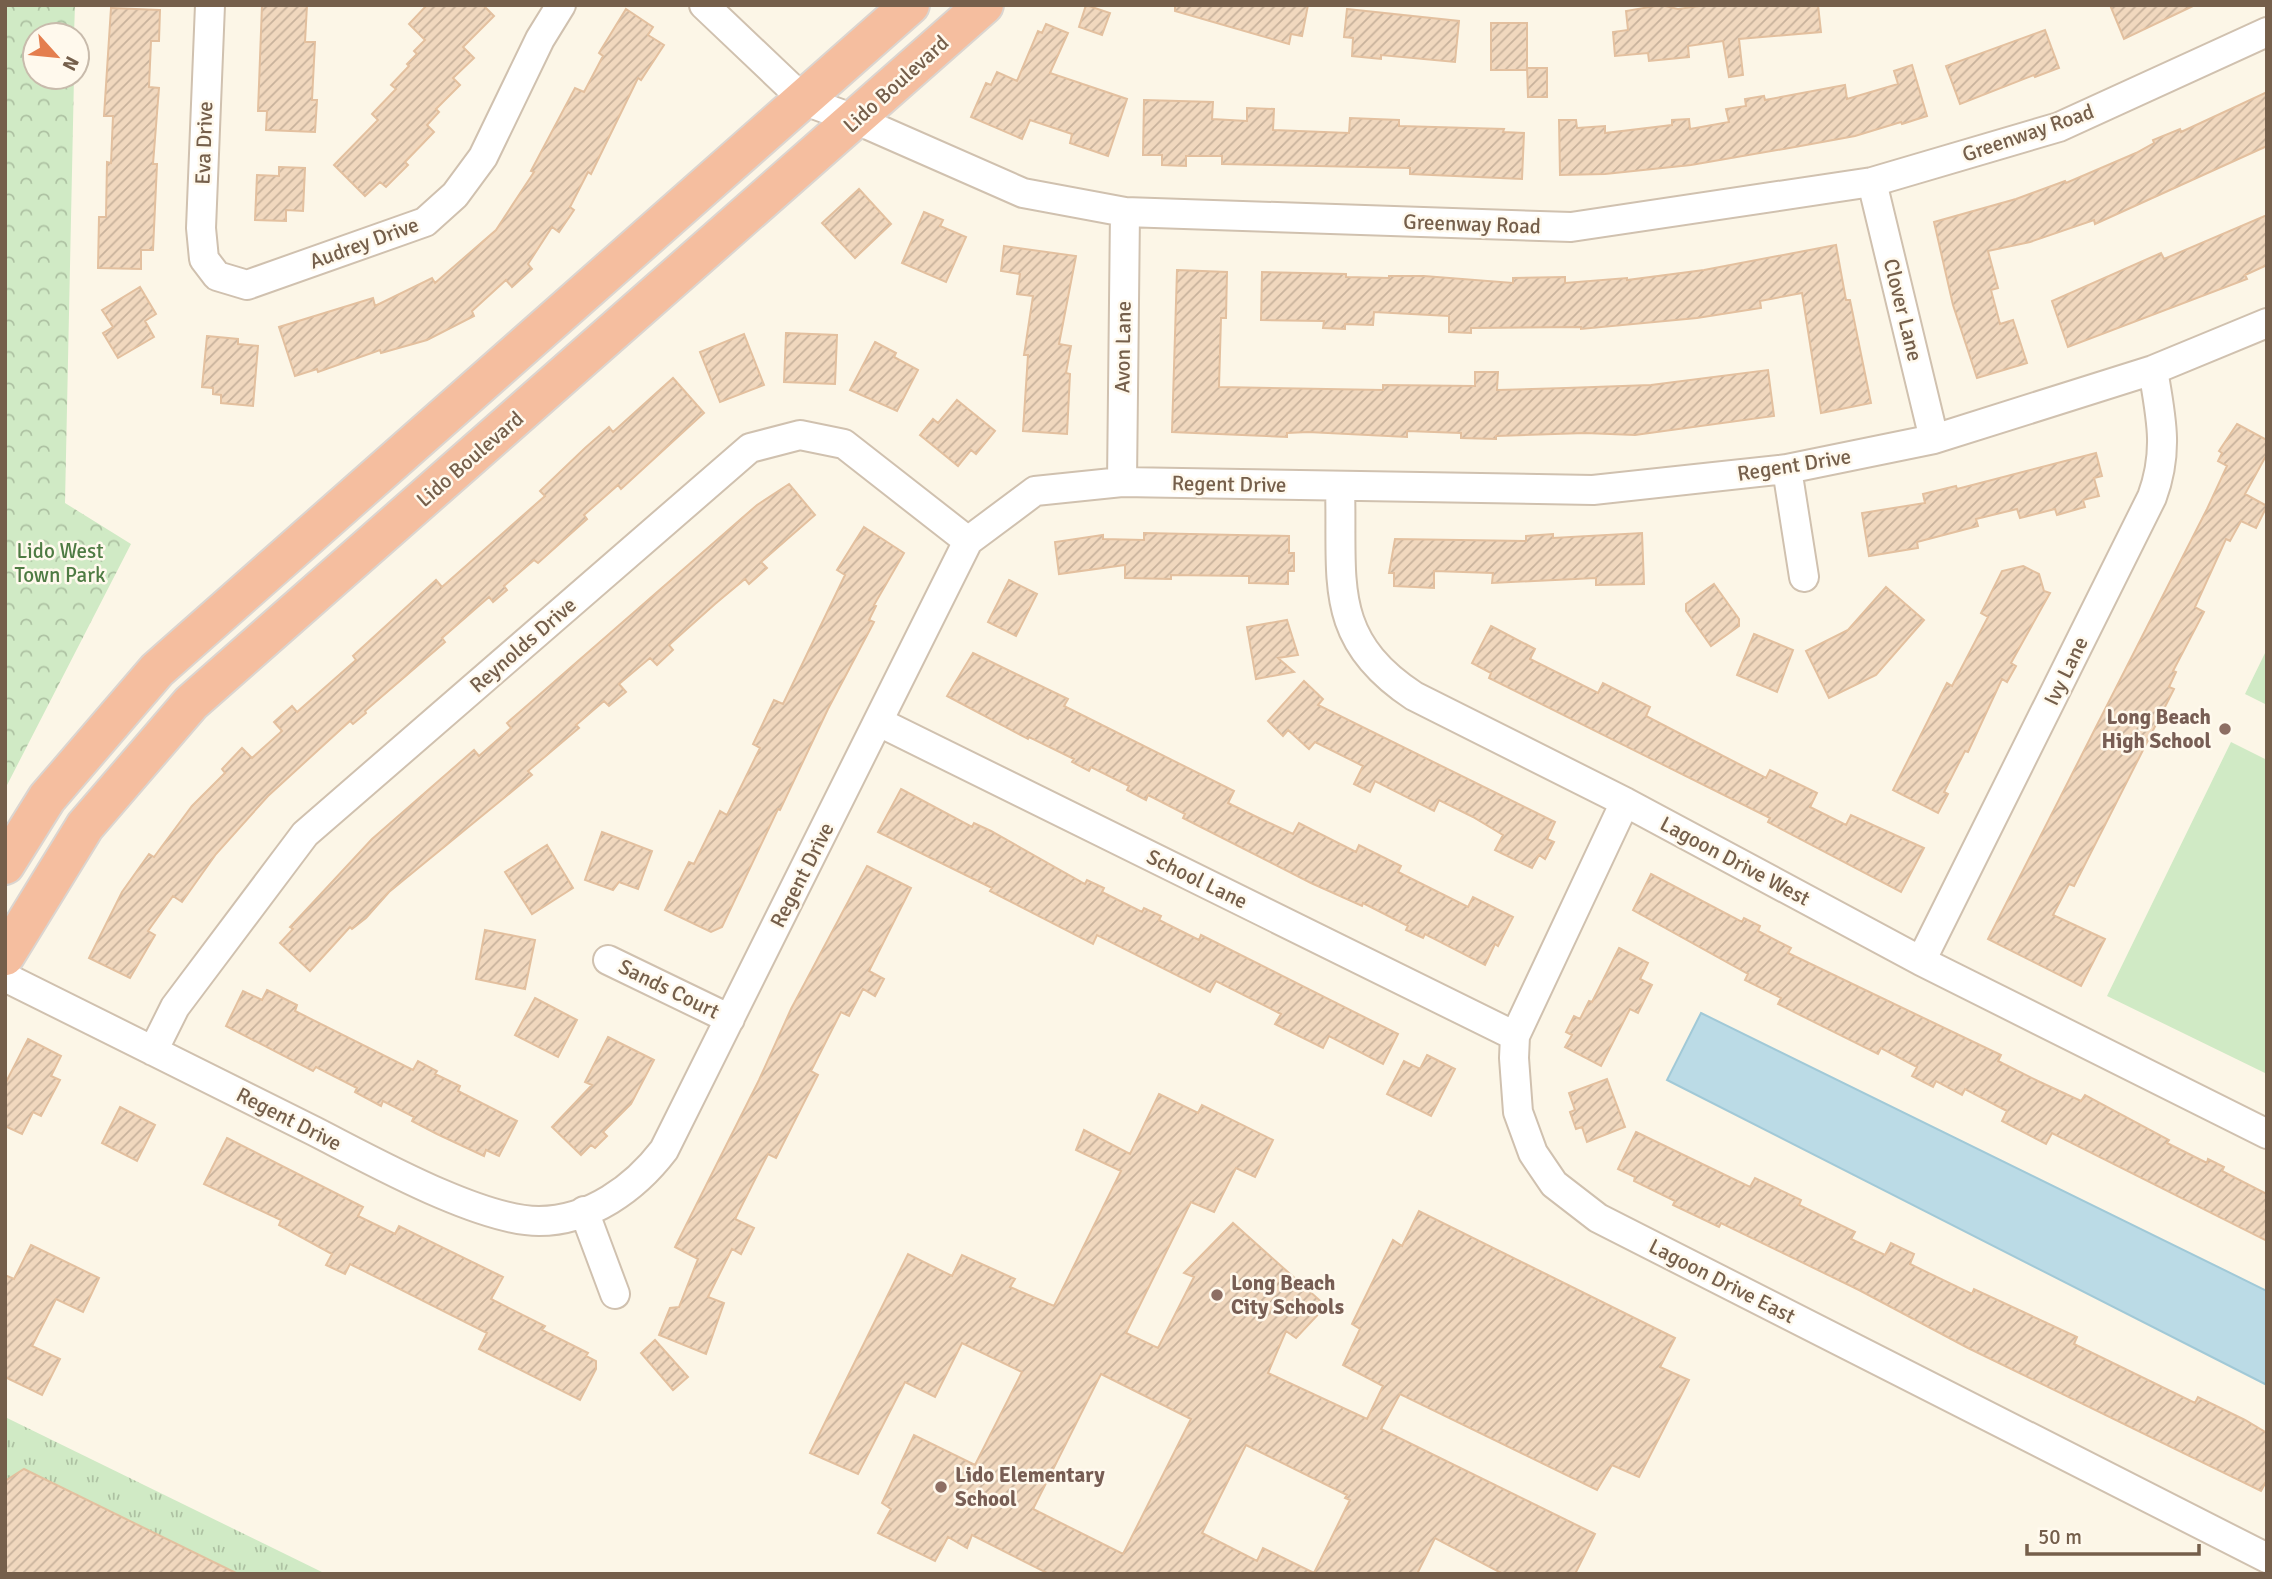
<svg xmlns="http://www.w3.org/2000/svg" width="2272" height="1579" font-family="Signika,sans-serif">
<defs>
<pattern id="grass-tufts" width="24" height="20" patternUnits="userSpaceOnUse" patternTransform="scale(1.75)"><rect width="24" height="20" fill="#d0eac5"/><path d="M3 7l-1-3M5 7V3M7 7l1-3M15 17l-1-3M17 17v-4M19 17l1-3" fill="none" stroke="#adc1a2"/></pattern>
<pattern id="forest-crowns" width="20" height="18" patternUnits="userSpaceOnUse" patternTransform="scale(1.75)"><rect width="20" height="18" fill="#d0eac5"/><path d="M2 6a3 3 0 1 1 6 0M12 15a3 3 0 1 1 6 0" fill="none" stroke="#adc1a2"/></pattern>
<pattern id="building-hatch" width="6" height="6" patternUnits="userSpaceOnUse" patternTransform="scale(1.75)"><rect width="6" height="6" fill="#f1d8be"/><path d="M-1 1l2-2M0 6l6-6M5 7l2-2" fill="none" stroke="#c8b29c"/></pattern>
</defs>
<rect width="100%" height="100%" fill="#fcf6e7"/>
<path fill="url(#grass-tufts)" d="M5,1417l321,157h-321z"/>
<path fill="url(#forest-crowns)" d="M5,5h70l-1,30h-39v42h39l-9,426 66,41 -126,245z"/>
<path fill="#d0eac5" d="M2267,649v56l-22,-11z
M2231,742l36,18v314l-160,-78z"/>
<path fill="#bbdbe6" stroke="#a1c9d7" stroke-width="2" d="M1701,1013l566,278v94l-600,-305z"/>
<path fill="url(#building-hatch)" stroke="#e3c09f" stroke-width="2" fill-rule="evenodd" d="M262,5h45l-2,37h10l-3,58h5l-2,32 -49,-2 1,-19h-9z
M427,5h56l11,11 -31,31 11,11 -21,20 7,7 -24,24 3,3 -12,13 7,7 -29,30 3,3 -22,22 -6,-5 -15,14 -31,-31 44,-45 -6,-6 24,-25 -5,-4 18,-19 -2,-2 10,-10 -3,-3 11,-11 -16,-16z
M1086,5l24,8 -8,22 -23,-8z
M1175,5h133l-6,31 -11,-2 -2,10 -114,-33z
M1661,5l17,4 29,-4h111l3,27 -82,7 4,36 -14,2 -6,-36 -35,5 1,11 -40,4 -1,-8 -33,3 -2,-24 15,-2 -2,-19z
M2110,5h85l-71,34z
M111,8l49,2 -1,31h-8l-2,46 10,1 -6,76h4l-4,86h-12v19l-43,-1 1,-51h7l1,-55 4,1 2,-47h-9z
M626,9l27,18 -5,8 16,10 -23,35 -3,-2 -47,96 -3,-2 -18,35 4,3 -15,22 -7,-5 -24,37 4,5 -20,18 -6,-7 -34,31 2,5 -47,24 -46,13 -1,-3 -62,22 -1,-3 -22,7 -16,-49 94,-29 2,8 57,-28 3,5 61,-53 38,-58 -3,-1 44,-83 9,4 19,-36 -4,-3z
M1347,9l112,12 -4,41 -74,-7v4l-29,-3 1,-18 -9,-1z
M1491,23h36v47h-36z
M1046,24l22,9 -18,40 77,26 -19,57 -38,-13 2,-9 -42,-14 -8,19 -51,-22 15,-34 5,2 6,-13 20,9 21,-50 4,2z
M2045,30l14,38 -24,9 -1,-2 -74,29 -14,-38z
M1912,65l15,51 -25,8 -1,-2 -46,14 -60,11 -104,18 -86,9 -45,1 -1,-55h17l1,8 28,-2v7l67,-8v-5l17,-1 1,10 39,-7 -3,-13 20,-3 -1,-7 19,-3 1,4 80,-15 2,14 51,-15 -4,-13z
M1527,68h20v29h-19z
M2267,92v54l-172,78 -1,-4 -64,22 -42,9 10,37 -7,2 9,34 13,-4 14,43 -50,15 -24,-73 -19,-83 82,-23 49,-18 1,2 70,-30 18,-10 -1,-3 27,-11 1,3z
M1144,100l69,2 -1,17 35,2v-13l27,1 -1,21 76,3 1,-15 49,2v6l105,3 -1,3 21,1 -2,46 -112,-5v-6l-188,-4v-8h-36v10l-24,-1v-10h-19z
M279,167l26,1 -2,43 -17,-1v11l-31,-1 2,-45 22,1z
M859,189l32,35 -36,34 -33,-35z
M924,212l19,8 -3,6 26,11 -20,45 -44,-19z
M2267,215v50l-22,10 2,4 -179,68 -16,-46 109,-48 3,6z
M1836,245l10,55h4l21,103 -50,10 -19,-120 -42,8 1,7 -64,10 -116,11v-2l-110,1v5l-22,-1v-16l-75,-4 -1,13 -28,-1v5l-22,-1 1,-7 -63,-1 1,-48 84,2v3l43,1v-2h35l89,7v-5l52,-1v6l62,-5v2l77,-10z
M1004,246l72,10 -17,88 12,2 -5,27 4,1 -3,60 -44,-3 5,-76h-4l9,-59 -16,-2 3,-20 -19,-3z
M1177,270l50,2 -1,46h-5l-2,69 164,3v-5l92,1v-14h23l-1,18 69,-2 85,-3 117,-15 6,46 -139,19 -50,-2 -89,3v3l-35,-1v-5l-54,-2v6l-99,-5 -21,1v4l-115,-5z
M140,287l16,27 -11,7 9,16 -36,21 -15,-25 10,-6 -11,-17z
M786,333l51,2 -2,49 -51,-2z
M744,334l20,51 -44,17 -20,-50z
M207,336l31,3v5l20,2 -5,60 -32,-3v-8l-8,-1v-6l-11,-1z
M875,342l21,11 -2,4 24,13 -21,41 -47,-21z
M673,378l31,35 -83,76 -3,-4 -34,30 3,4 -49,44 -4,-3 -30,26 3,4 -14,12 -4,-5 -47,41 3,4 -80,69 1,2 -13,11 -3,-3 -82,75 -52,58 -34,48 -9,-6 -25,35 7,4 -25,43 -41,-20 33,-66 27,-38 5,3 38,-51 33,-33 -3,-4 20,-21 10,10 30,-27 -8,-9 18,-16 5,6 59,-52 -3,-4 83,-76 6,7 103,-91 -5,-5 45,-43 24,-21 4,5z
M957,400l38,31 -19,23 -5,-4 -13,16 -38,-31 13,-16 5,4z
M2237,424l30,16v14l-22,40 22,12 -11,22 -15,-7 -11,20 -4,-2 -31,68 9,5 -31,59 3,1 -7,15 5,2 -100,197 -5,-2 -16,31 52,24 -24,47 -93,-47 219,-430 20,-43 -9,-5 4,-8 -3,-2z
M2096,453l6,23 -8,2 5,18 -16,4 2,7 -28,8 -2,-6 -35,9 -3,-9 -41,10 2,7 -61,16 1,6 -49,8 -7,-43 63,-10 -2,-9 33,-8 1,3z
M789,484l26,31 -54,47 6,6 -18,16 -4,-5 -30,25 -46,41 4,5 -16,15 -7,-7 -31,26 7,8 -17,14 -5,-5 -28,24 3,3 -51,43 4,4 -143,117 -23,26 -14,11 -2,-2 -40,44 -30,-28 13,-14 -3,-2 82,-88 102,-89 5,6 32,-28 -4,-5 47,-41 203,-177z
M864,527l40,26 -30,52 2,1 -7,14 5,2 -46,87 -48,101 -2,-1 -56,118 -11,5 -46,-22 24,-48 5,2 26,-53 7,4 33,-67 -7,-4 21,-44 9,4 62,-129 -8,-5z
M1144,533l145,3v17h5v18h-6v13l-39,-1v-7l-78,-1v4l-46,-1v-13l-66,9 -4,-32 48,-7v4l41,1z
M1642,533l2,51 -48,1v-7l-104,5 1,-10 -59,-2v17l-19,-1 -21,-1v-13h-5l6,-34 131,2v-5l27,-2v4z
M2023,566l16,8 5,17 6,2 -39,70 5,3 -9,16 -5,-3 -34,73 -3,-1 -21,41 4,2 -10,19 -45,-23 54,-107 5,3 36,-69 -7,-4 21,-42z
M1009,580l28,14 -21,42 -28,-14z
M1714,584l25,35v7l-28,20 -25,-35v-7z
M1886,587l38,33 -48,55 -47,23 -23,-47 42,-21z
M1287,620l11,35 -20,3 16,14 -38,7 -9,-52z
M1491,626l44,23 -5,10 68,34 5,-10 47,24 -4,9 52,27 68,35 4,-8 47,23 -7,14 36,18 5,-10 73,33 -23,44 -133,-70 2,-4 -281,-140 2,-5 -19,-10z
M1754,634l39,16 -16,42 -40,-17z
M973,653l95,46 -4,7 170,85 -6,12 33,16 32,15 6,-11 57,29 3,-7 42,21 -3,6 70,35 5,-10 40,20 -15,29 -3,-2 -10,21 -60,-31 -2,4 -17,-8 2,-4 -45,-23 -1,3 -51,-23 -128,-65 2,-4 -37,-19 -2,5 -19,-10 2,-4 -38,-19 -2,4 -17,-9 2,-3 -45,-22 -1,2 -81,-43z
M1304,681l19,18 -5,6 237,117 -8,17 7,3 -9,17 -6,-4 -7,13 -37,-18 8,-15 -30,-18 -34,-17 -5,11 -59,-30 -5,11 -16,-8 9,-18 -48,-24 -6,7 -21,-19 -5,6 -15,-15z
M901,789l71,38 2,-4 17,8 94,53 2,-4 17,8 -2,4 40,20 2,-4 17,8 -2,4 40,20 2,-5 197,99 -15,30 -54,-28 -6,12 -48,-24 6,-10 -65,-33 -6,11 -113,-57 -4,9 -103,-53 2,-3 -114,-56z
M602,832l50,19 -14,38 -19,-7 -6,8 -28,-10z
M547,845l26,43 -41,26 -27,-42z
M867,866l44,22 -42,83 15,8 -9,17 -12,-7 -14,27 -8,-4 -30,59 7,4 -42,83 -8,-4 -33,65 19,9 -13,26 -9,-5 -24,48 16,6 -18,51 -47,-19 11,-27 9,-1 19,-48 -23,-12 84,-167 32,-71z
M1651,874l91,48 2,-4 16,8 -2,5 33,17 -3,5 213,102 -3,6 42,21 41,19 4,-6 84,45 -2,3 40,20 1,-4 16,8 -2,4 45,23v47l-215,-108 -6,11 -44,-23 5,-10 -42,-22 -3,6 -26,-14 -3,6 -21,-11 5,-9 -36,-19 -3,6 -100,-50 3,-6 -36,-18 3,-6 -115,-64z
M485,930l50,10 -10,49 -49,-10z
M1619,948l29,15 -8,16 12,6 -14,28 -8,-4 -29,57 -36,-19 7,-12 -6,-3 8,-16 6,3 9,-18 3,1z
M267,990l30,15 -2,6 118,59 5,-9 19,10 -2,3 25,12 -2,5 59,30 -18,35 -13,-6 -2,6 -47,-22 -25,-13 2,-4 -31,-16 -2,5 -26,-14 2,-4 -41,-21 -3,4 -87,-45 17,-35 19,9z
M535,998l42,22 -19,37 -43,-22z
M608,1037l46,23 -23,44 -28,28 4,4 -12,12 -4,-3 -10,10 -29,-28 40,-42 -7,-3z
M28,1039l33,17 -10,20 9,4 -19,36 -8,-4 -11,22 -17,-8v-42z
M1427,1055l28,14 -24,47 -44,-22 17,-33 16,8z
M1607,1079l18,48 -38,15 -5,-15 -6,2 -6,-17 5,-2 -6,-17z
M1159,1094l39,19 4,-8 71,35 -18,37 -19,-9 -22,44 -23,-10 -65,131 32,15 36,-71 -10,-4 49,-50 93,83 -30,32 -10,-7 -18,42 99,46 16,-33 -40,-21 17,-36 -8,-5 41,-84 9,6 17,-35 256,127 -15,29 29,13 -50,97 -27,-12 -15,25 -197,-96 -19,35 214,105 -20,40h-72l-68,-36 -18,36h-368l-77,-39 -5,13 -19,-11 -13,24 -57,-28 13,-24 -9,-6 32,-68 61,30 47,-93 -60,-29 -27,54 -30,-15 -47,92 -48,-21 98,-199 44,22 10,-21 53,24 -5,8 44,19 67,-135 -45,-21 8,-20 46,24zM1101,1374l90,45 -68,135 -90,-45zM1246,1445l101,50 -2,3 5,2 -36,73 -51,-25 -6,13 -55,-28z
M120,1107l35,18 -18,36 -35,-18z
M1636,1132l114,55 5,-9 46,22 -2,5 56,27 -4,7 34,16 6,-12 23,11 -4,10 62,30 2,-5 103,48 -3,7 121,59 3,-6 47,23 22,13v47l-6,11 -293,-143 -109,-58 -138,-67 -2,4 -46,-22 2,-4 -41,-20 1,-4 -17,-8z
M227,1138l136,69 -5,9 37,18 4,-8 104,51 -12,22 54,27 -3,4 46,23 -2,3 10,5v8l-16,31 -101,-51 8,-16 -137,-69 -5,10 -19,-9 6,-11 -53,-29 2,-5 -77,-36z
M31,1245l68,33 -16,34 -27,-13 -24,47 28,13 -18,36 -37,-18v-102l9,4z
M655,1340l33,37 -15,13 -32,-37z
M24,1469l214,105h-233v-93z"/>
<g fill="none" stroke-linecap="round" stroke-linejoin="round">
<g stroke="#d0c1af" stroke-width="32">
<path id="street" d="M210,5l-9,223 3,31 13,17 30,9 178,-63 30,-27 28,-38 57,-118 21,-34
M704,5l101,96 52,19 166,73 102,19 446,15 301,-45 187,-55 208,-95
M1872,182l62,257
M1787,469l17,108
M1122,482l3,-270
M1340,486c3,94 -14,152 74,210l211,106 296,159 346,173
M879,722l636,314
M1625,802l-110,234 -1,22 4,54 15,41 21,31 44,34 669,340
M608,960l122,59
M1921,961l231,-464c17,-46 9,-80 1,-127
M5,977c103,51 206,103 309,154 55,28 165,90 225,90 51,0 96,-33 125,-71l304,-609 67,-50 87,-9 471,8 194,-21 147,-30 219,-69 114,-47
M153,1051l22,-44 130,-173 445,-386 50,-13 44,9 124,97
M584,1211l31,83"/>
</g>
<g stroke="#dbd5d0" stroke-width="42">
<path id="highway" d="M5,865l42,-67 110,-128 753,-665
M5,956l80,-130 106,-123 793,-698"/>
</g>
<use href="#street" stroke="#fff" stroke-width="28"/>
<use href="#highway" stroke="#f5be9f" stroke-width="38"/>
</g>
<g fill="#8d6e63" stroke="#fff9ed" stroke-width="2.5">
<circle cx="2225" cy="729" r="7"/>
<circle cx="1217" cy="1295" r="7"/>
<circle cx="941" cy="1487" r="7"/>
</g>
<g text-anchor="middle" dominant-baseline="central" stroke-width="5" stroke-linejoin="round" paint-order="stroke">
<g font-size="21" fill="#755f4b" stroke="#fff9ed">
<text transform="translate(896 84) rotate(-42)">Lido Boulevard</text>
<text transform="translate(2028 133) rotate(-19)">Greenway Road</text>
<text transform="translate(204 143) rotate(-88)">Eva Drive</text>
<text transform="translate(1472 224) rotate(2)">Greenway Road</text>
<text transform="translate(364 243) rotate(-20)">Audrey Drive</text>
<text transform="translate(1903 310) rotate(76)">Clover Lane</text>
<text transform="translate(1123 347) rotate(-89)">Avon Lane</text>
<text transform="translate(470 459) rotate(-41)">Lido Boulevard</text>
<text transform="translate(1794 465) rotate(-9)">Regent Drive</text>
<text transform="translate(1229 484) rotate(1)">Regent Drive</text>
<text transform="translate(523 645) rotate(-41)">Reynolds Drive</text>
<text transform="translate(2066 671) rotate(-64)">Ivy Lane</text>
<text transform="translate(1735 861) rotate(28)">Lagoon Drive West</text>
<text transform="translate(802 875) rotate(-63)">Regent Drive</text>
<text transform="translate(1197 879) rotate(26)">School Lane</text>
<text transform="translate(669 989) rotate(26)">Sands Court</text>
<text transform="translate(289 1119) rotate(27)">Regent Drive</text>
<text transform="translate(1722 1281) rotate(27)">Lagoon Drive East</text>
</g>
<g font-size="21" fill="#4e7b43" stroke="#fff9ed">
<text x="60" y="551">Lido West<tspan x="60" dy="24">Town Park</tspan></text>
</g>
<g font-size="21" font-weight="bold" fill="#785e54" stroke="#fff9ed" text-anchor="start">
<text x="2211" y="717" text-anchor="end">Long Beach<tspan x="2211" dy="24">High School</tspan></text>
<text x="1231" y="1283">Long Beach<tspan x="1231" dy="24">City Schools</tspan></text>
<text x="955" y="1475">Lido Elementary<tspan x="955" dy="24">School</tspan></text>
</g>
</g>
<rect width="2272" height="1579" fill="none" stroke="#755f4b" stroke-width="14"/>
<g transform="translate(56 56) rotate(117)"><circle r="33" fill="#fff9ed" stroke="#c8bbac" stroke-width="2"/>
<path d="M0-5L12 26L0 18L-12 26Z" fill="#e47e4e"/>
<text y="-10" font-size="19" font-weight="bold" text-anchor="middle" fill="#755f4b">N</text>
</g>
<path d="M2027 1544v10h172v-10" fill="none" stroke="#755f4b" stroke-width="3.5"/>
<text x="2038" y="1544" font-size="21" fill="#755f4b" stroke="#fff9ed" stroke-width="5" paint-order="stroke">50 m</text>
</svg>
